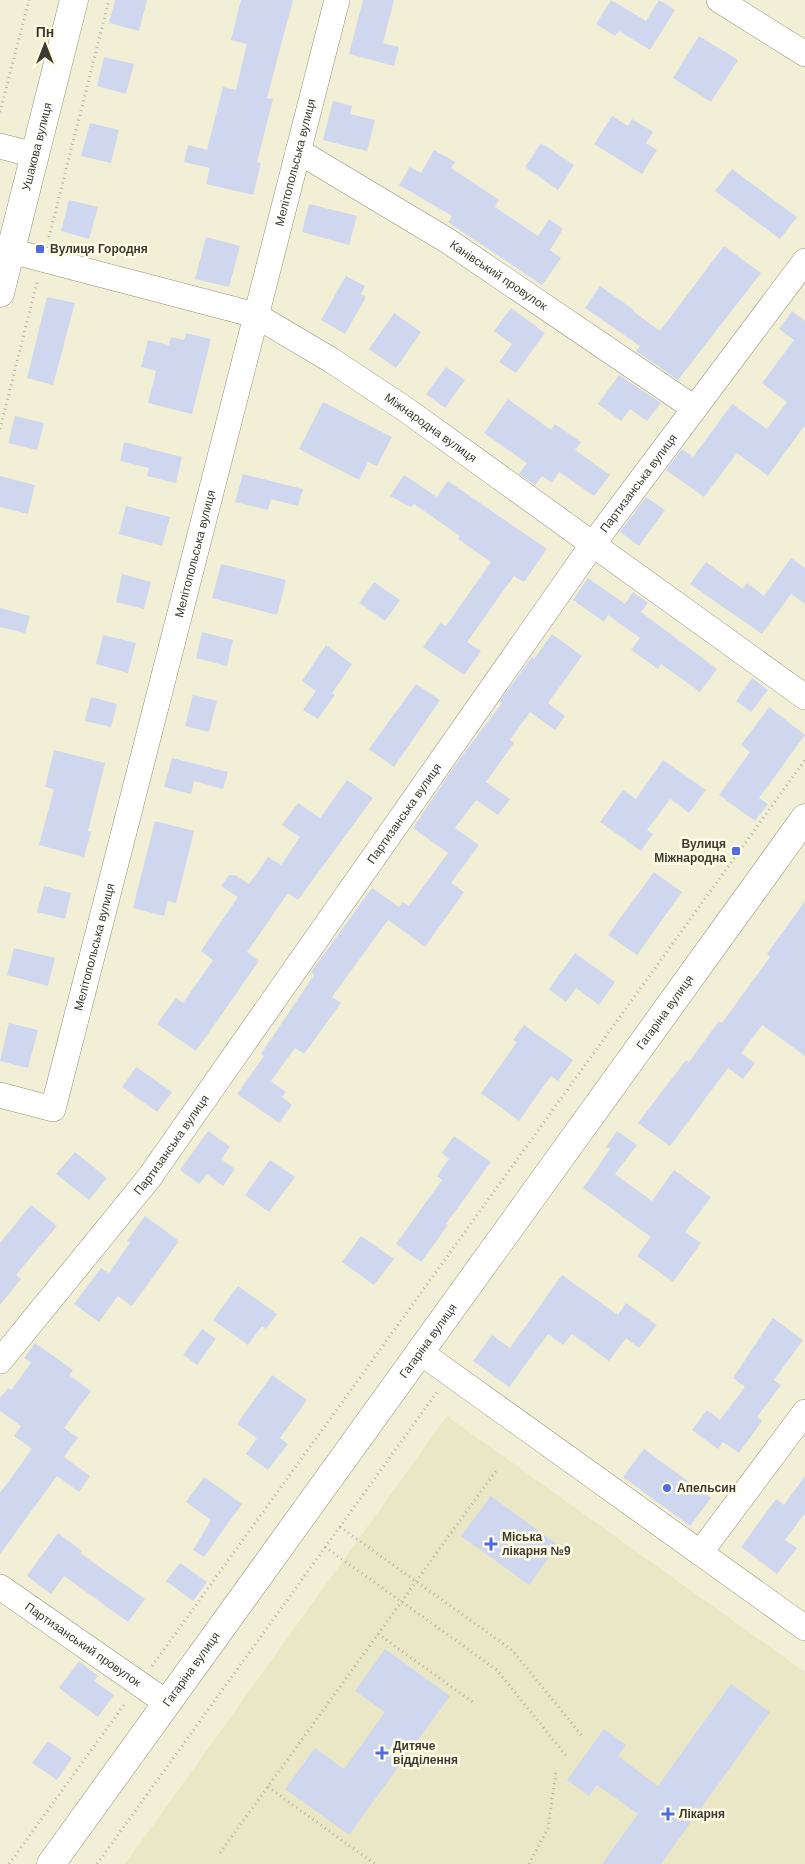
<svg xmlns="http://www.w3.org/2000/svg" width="805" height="1864" font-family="Arial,sans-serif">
<rect width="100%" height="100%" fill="#f2efd7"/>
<path fill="#eae7c7" d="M447,1416l358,256v192h-680z"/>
<path fill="#cfd7ee" d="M115,0h32l-8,31 -30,-8z
M241,0h52l-26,98 6,1 -16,63 4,1 -8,32 -47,-11 4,-16 -26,-6 4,-17 19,5 16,-63 13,3 11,-46 -16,-4z
M363,0h31l-11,43 16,4 -5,19 -45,-12z
M611,0l35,21 13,-21 16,10 -25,40 -31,-19 -4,5 -19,-12z
M699,36l39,24 -27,42 -38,-24z
M104,57l30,7 -8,30 -29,-8z
M333,101l19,5 -2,8 25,6 -8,31 -44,-11z
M612,116l16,10 4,-7 21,13 -7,11 11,7 -15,24 -48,-30z
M90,123l29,7 -8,33 -30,-7z
M541,143l33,22 -16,25 -33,-23z
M434,150l21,12 -4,6 48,32 -4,7 43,29 11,-17 14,10 -13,21 11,8 -19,27 -94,-63 4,-6 -53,-31 11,-18 11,6z
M732,169l65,48 -17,22 -65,-48z
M69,200l29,7 -9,32 -28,-8z
M309,204l48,12 -8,29 -47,-13z
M206,237l34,9 -11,41 -34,-8z
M724,246l37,27 -83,107 -42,-29 4,-5 -55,-38 15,-22 34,24 -1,1 27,20z
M346,276l19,10 -4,8 5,3 -21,37 -24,-14z
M47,297l28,6 -22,82 -26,-7z
M511,308l34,25 -29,40 -17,-11 13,-18 -18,-13z
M792,311l13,10v104l-37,51 -31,-23 -33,44 -38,-27 16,-21 11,8 39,-53 35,25 20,-27 -25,-19 32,-43 -15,-11z
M394,313l27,19 -25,36 -27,-19z
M186,333l25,6 -19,75 -44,-11 8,-32 -15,-4 7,-27 21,5 2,-8 13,3z
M446,367l19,13 -20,28 -19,-14z
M619,375l42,28 -14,18 -17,-12 -9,12 -23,-17z
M508,399l43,31 4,-6 26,18 -6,8 35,25 -16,21 -35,-24 -7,11 -10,-7 -7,9 -16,-11 8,-11 -43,-30z
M323,402l69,35 -15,29 -9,-4 -9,18 -60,-31z
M15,416l29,7 -7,27 -29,-7z
M124,442l58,15 -6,26 -29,-7 2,-8 -29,-7z
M243,474l60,15 -5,17 -27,-7 -3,11 -33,-8z
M404,475l33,22 11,-16 99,68 -23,33 -10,-6 -47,66 14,9 -17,24 -41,-28 17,-24 6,3 45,-64 -33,-23 2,-3 -46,-32 -3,3 -21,-11z
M0,476l35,9 -7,29 -28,-7z
M646,497l19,13 -26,36 -19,-14z
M126,506l44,11 -8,29 -43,-12z
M791,558l14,10v36l-14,-10 -29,40 -72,-50 16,-22 37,27 4,-6 17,13z
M221,564l65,16 -9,35 -65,-17z
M122,574l29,8 -7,27 -28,-7z
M588,578l37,26 8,-12 15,11 -7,9 76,57 -17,23 -39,-28 -3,5 -27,-19 9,-12 -32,-23 -4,7 -31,-22z
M374,582l26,18 -15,21 -26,-18z
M0,608l30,8 -5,17 -25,-6z
M202,632l31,8 -6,26 -31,-8z
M552,634l30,22 -34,47 17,13 -10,14 -25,-18 -20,28 4,3 -28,39 24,17 -12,16 -22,-15 -21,28 24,17 -28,38 13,9 -39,55 -37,-27 -56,77 9,6 -37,51 -9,-6 -24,33 15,11 -4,5 10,8 -13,18 -42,-29 27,-38 -3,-2 53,-79 -3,-3 61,-84 27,19 4,-5 6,4 39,-53 -35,-25 43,-64 46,-61 -2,-2 32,-44 2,2z
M103,635l33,8 -8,30 -32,-9z
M326,645l26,19 -20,29 3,2 -17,24 -15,-9 13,-19 -14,-10z
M752,678l16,12 -17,22 -15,-11z
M416,684l24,16 -46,67 -25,-18z
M193,695l24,6 -8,31 -24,-6z
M91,697l26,7 -6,23 -26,-6z
M769,707l36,28 -46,63 9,6 -13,17 -36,-26 31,-43 -9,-7z
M54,750l51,13 -17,68 3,1 -7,25 -45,-12 15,-56 -9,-2z
M172,758l56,14 -5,17 -29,-8 -3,13 -27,-7z
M663,760l43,30 -17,23 -19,-14 -23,31 6,4 -12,17 -41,-29 23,-32 13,9z
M347,780l26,18 -75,102 -10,-7 -41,59 12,9 -63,90 -39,-27 19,-26 7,5 30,-43 -12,-9 37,-54 -17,-11 8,-11h6l14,9 19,-27 13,8 19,-28 -18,-12 16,-22 22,15z
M155,821l39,10 -18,72 -8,-2 -4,15 -31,-8z
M654,872l28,20 -45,63 -29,-20z
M44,886l27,7 -6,26 -28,-7z
M805,901v155l-43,-31 -21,28 14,10 -12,16 -15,-11 -58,78 -32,-23 48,-63 3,2 30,-41 3,2 48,-66 -3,-3z
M14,948l41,10 -7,28 -41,-11z
M575,953l40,29 -16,23 -23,-17 -10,14 -17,-13z
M9,1023l29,7 -10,38 -28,-7z
M524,1025l49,35 -15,21 -7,-5 -32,45 -38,-28 36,-51 -4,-2z
M136,1067l36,25 -15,20 -35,-25z
M208,1131l22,16 -9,12 14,10 -12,17 -16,-12 -8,10 -19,-14z
M617,1131l20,14 -22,29 37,27 22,-31 37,27 -26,35 16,11 -28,39 -36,-26 14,-19 -68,-49 27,-39 -4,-2z
M454,1136l37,26 -45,62 2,1 -27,37 -25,-18 46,-64 -5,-4 12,-17 -7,-6z
M75,1152l32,26 -18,22 -33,-26z
M270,1160l25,17 -26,35 -24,-17z
M31,1205l26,21 -41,49 5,4 -21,26v-62z
M145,1216l34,25 -47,65 -14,-10 -19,26 -25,-18 27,-36 8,5 21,-30 -3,-2z
M361,1236l33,23 -20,26 -32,-23z
M562,1275l56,40 8,-12 31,22 -18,23 -13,-10 -17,23 -37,-27 -9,11 -15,-11 -39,53 -36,-26 19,-26 18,13z
M238,1286l39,28 -11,15 -4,-3 -14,19 -35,-25z
M773,1318l30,22 -29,40 7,5 -24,32 5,4 -23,32 -16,-11 -5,7 -26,-19 15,-20 13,10 25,-33 -12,-9z
M202,1329l14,10 -19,26 -14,-10z
M35,1343l38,27 -4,5 22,16 -27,37 14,10 -14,19 26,19 -11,16 -22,-16 -57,78v-61l32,-44 -18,-13 7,-10 -21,-15v-13l8,-10 3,2 20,-27 -7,-5z
M272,1375l35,25 -27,38 8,6 -20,26 -22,-16 11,-16 -20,-14z
M644,1449l67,49 -21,28 -67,-49z
M805,1476v37l-20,27 12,8 -20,26 -36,-27 35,-48 8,6z
M204,1477l38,27 -38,53 -11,-7 18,-30 -25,-18z
M491,1496l67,49 -29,40 -68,-49z
M58,1533l24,18 -2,2 65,46 -17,23 -64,-46 -13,18 -24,-18z
M180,1563l27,19 -14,19 -27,-20z
M385,1649l65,47 -101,139 -64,-46 30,-41 29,21 41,-57 -30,-21z
M79,1661l19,15 -4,5 20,14 -16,22 -39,-29z
M731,1684l39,28 -109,152h-59l36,-50 -41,-29 -8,11 -22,-16 37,-51 22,16 -8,11 40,30z
M48,1741l24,17 -15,22 -25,-17z"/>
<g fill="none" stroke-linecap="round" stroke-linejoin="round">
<g stroke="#92907a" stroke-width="26">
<g id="street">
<path d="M719,0l86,54"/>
<path d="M0,146l35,9"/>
<path id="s1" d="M298,151l150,90 246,167"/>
<path id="s2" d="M11,251l244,64 76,45 74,49 400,288"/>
<path id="s3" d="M0,1095l53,14 284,-1109"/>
<path d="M420,1352l385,276"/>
<path id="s4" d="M0,1361l149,-183 444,-634 212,-283"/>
<path d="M700,1553l105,-141"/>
<path id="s5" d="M0,1587l167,116"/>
</g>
</g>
<g stroke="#92907a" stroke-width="29">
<g id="secondary">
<path id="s6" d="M0,293l74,-293"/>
<path id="s7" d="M51,1864l754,-1046"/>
</g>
</g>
<path stroke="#b4b29f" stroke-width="3" stroke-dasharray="1 4" stroke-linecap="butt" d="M0,112l29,-112
M49,237l60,-237
M0,429l37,-147
M340,1527l172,123 70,86
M325,1547l172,123 70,87
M378,1634l96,69
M152,1666l653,-906
M268,1787l107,77
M220,1853l278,-385
M9,1864l117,-162
M97,1864l340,-472
M529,1864l19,-36 8,-56"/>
<use href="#street" stroke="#fff" stroke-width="25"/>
<use href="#secondary" stroke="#fff" stroke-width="28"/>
</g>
<g fill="#506adf" stroke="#fffde4" stroke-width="2">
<rect x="35" y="244" width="10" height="10" rx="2.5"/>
<rect x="731" y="846" width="10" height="10" rx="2.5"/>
<circle cx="667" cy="1488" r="5"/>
<path d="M488.5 1536.5h5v5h5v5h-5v5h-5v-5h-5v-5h5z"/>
<path d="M379.5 1745.5h5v5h5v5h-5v5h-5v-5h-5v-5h5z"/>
<path d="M665.5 1806.5h5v5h5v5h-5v5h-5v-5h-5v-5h5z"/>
</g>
<g text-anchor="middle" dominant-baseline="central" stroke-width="5" stroke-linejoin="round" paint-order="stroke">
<g font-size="12" fill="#3c3b32" stroke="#fffde4">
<text stroke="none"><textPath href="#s6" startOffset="151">Ушакова вулиця</textPath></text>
<text stroke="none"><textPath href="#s3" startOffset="1032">Мелітопольська вулиця</textPath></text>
<text stroke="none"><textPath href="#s1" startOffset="236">Канівський провулок</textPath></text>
<text stroke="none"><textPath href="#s2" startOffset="461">Міжнародна вулиця</textPath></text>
<text stroke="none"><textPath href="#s4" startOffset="1086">Партизанська вулиця</textPath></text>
<text stroke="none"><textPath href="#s3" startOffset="628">Мелітопольська вулиця</textPath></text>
<text stroke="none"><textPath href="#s4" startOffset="681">Партизанська вулиця</textPath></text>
<text stroke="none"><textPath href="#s3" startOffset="222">Мелітопольська вулиця</textPath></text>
<text stroke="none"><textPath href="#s7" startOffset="1050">Гагаріна вулиця</textPath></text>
<text stroke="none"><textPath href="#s4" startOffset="276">Партизанська вулиця</textPath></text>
<text stroke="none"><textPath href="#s7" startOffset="645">Гагаріна вулиця</textPath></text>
<text stroke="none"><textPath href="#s5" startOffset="101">Партизанський провулок</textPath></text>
<text stroke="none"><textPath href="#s7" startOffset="240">Гагаріна вулиця</textPath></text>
</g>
<g font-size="12" font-weight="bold" fill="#3c3b32" stroke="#fffde4" text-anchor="start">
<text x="50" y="249">Вулиця Городня</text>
<text x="726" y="844" text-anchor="end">Вулиця<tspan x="726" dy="14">Міжнародна</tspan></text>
<text x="677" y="1488">Апельсин</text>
<text x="502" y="1537">Міська<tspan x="502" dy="14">лікарня №9</tspan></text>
<text x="393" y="1746">Дитяче<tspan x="393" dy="14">відділення</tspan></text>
<text x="679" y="1814">Лікарня</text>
</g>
</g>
<g transform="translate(45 45)" stroke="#fffde4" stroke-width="4" paint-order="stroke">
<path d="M0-4L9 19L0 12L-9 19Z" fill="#3c3b32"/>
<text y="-8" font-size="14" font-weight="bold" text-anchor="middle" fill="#3c3b32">Пн</text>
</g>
</svg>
